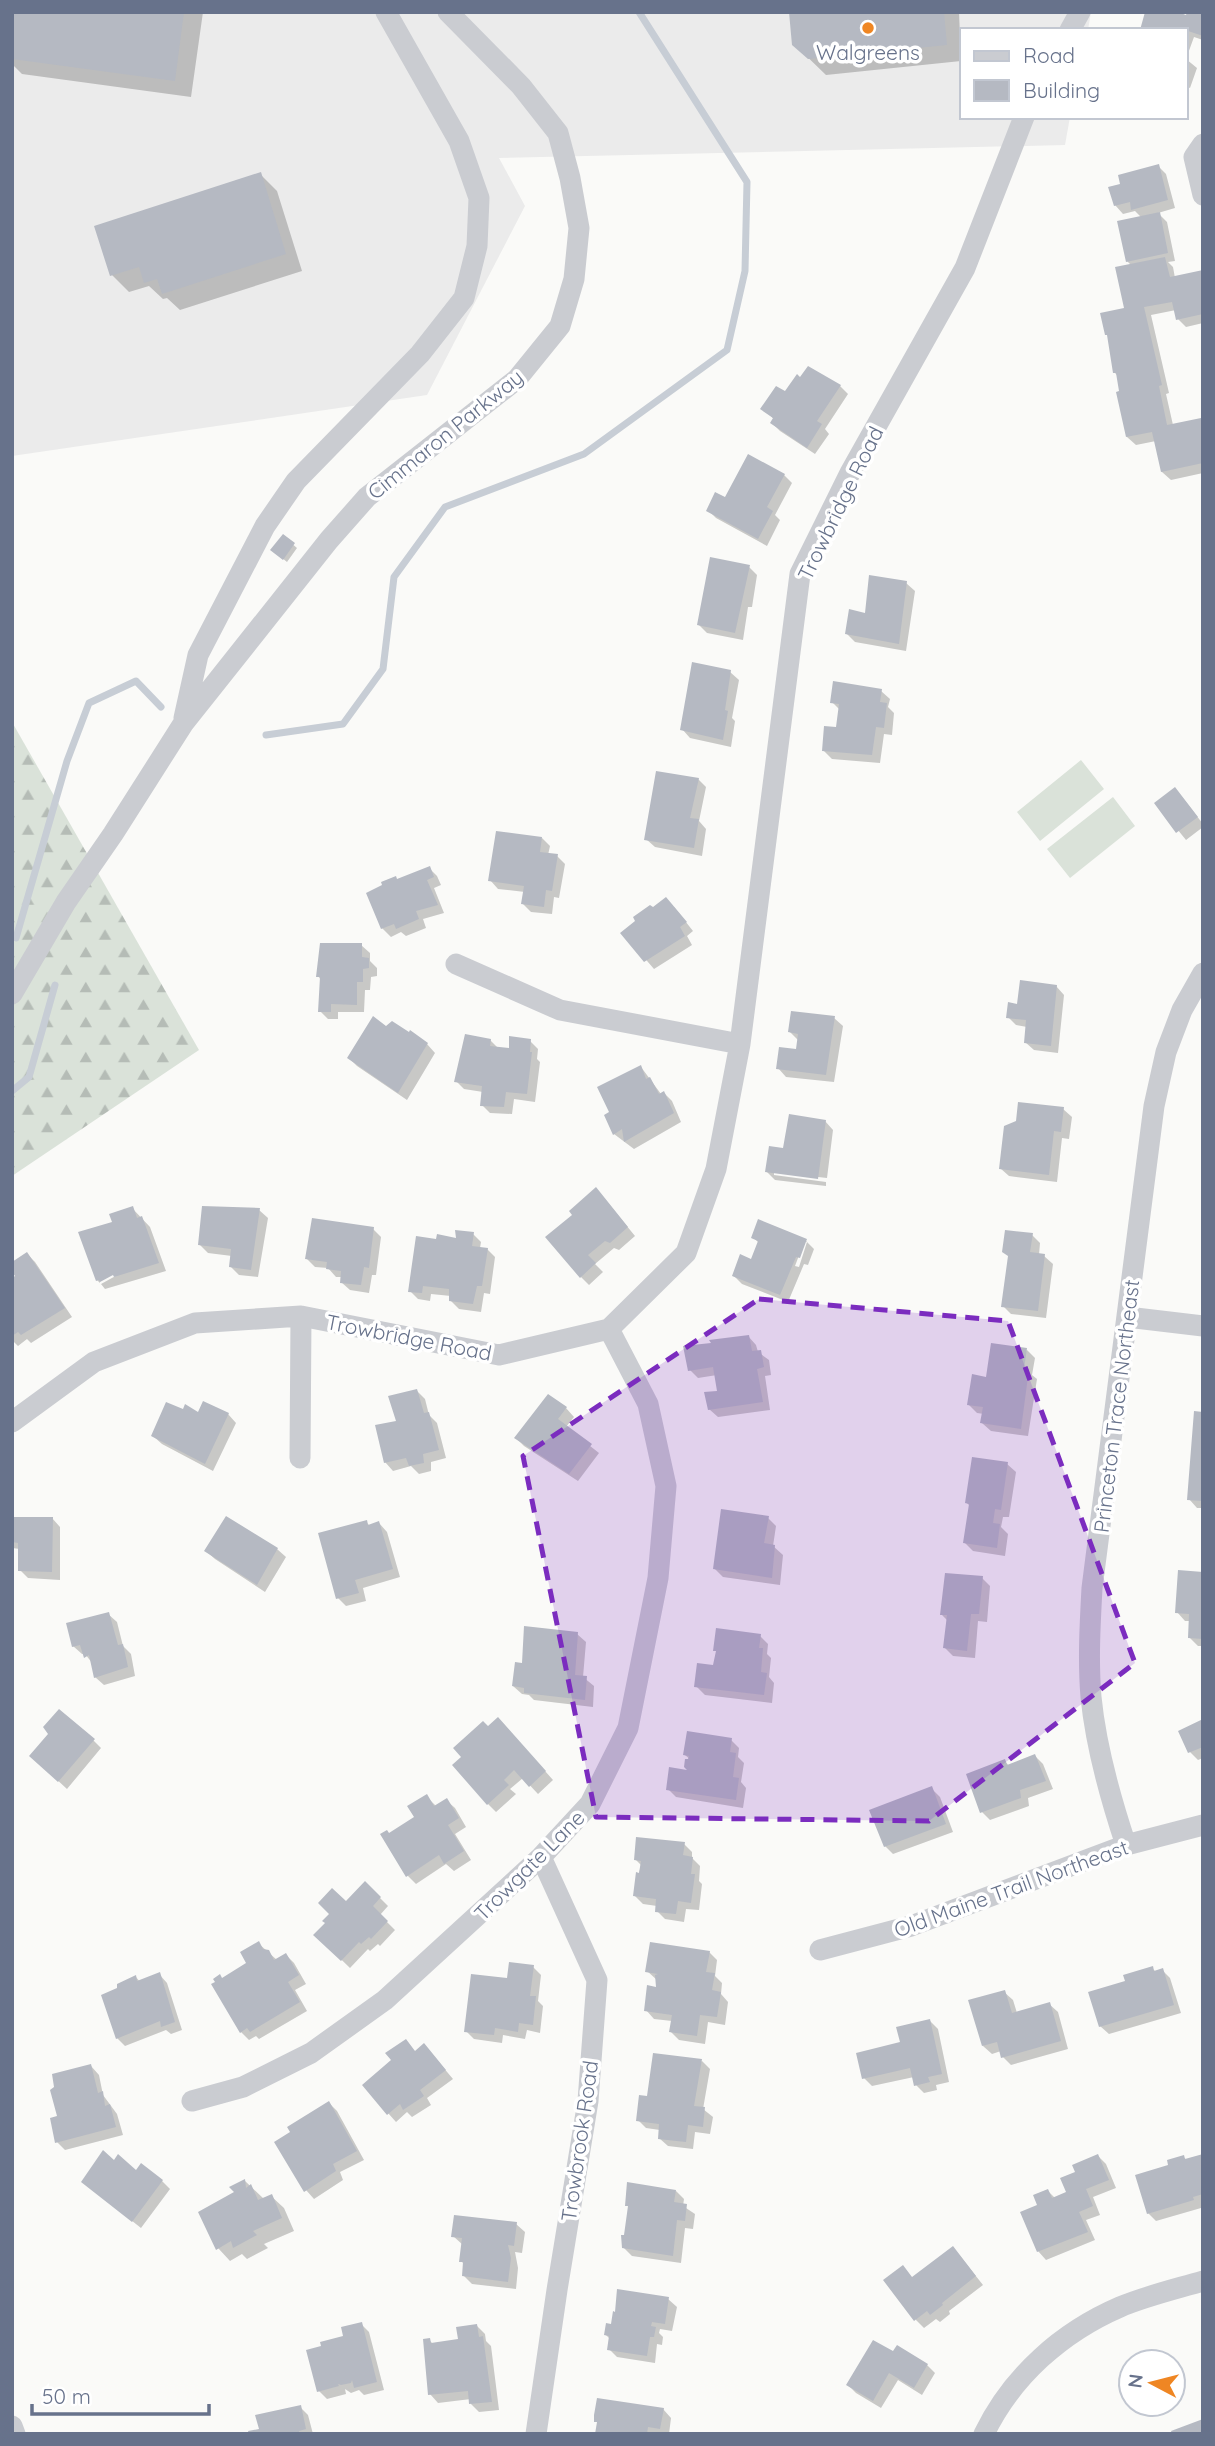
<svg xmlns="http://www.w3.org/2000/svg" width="1215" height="2446" font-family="Quicksand,sans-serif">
<defs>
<pattern id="forest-firs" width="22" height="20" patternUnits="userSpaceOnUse" patternTransform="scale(1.75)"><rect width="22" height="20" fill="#dae2d9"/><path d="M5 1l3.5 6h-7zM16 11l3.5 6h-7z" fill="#b5bcb6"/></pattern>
</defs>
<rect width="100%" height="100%" fill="#fafaf8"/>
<path fill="#ebebeb" d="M12,12h1079l-3,18h-127v87h109l-5,28 -566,13 26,48 -98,189 -415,61z"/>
<path fill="#dae2d9" d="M1081,760l23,29 -64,52 -23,-29z
M1113,797l22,29 -65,52 -23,-29z"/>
<path fill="url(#forest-firs)" d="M12,722l187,328 -187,126z"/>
<path fill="#0003" d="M12,12h191l-12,85 -169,-23 -10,-10z
M791,12h168l2,49 -135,14 -32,-31z
M1203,12v28l-9,-3 -8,22 11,9 -7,20 -5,-2v-56l2,-13z
M1158,166l8,8 9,34 -17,5 9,9 8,39 -7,1 5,5 2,11 28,-6v51l-17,4 -8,-8 -2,-9 -25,5 18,78 -3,1 7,31 27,-5 3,2v51l-32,7 -9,-8 -6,-31 -20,4 -9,-8 -9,-61 -3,-3 17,-107 -5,-5 15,-43 -7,-7 -12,3 -8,-9 8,-20z
M260,174l17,17 25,80 -122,39 -13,-12 -4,1 -14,-13 -20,6 -17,-17 -16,-48z
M809,368l31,18 8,8 -23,35 4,5 -14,20 -35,-23 -8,-8 2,-4 -11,-10 38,-29z
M784,475l8,8 -17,32 5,5 -13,26 -51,-28 -8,-8 18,-11z
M283,536l14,12 -10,14 -11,-9z
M749,567l8,8 -5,32h-4l-5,33 -36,-7 -8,-8z
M906,583l9,8 -9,60 -51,-9 -8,-8z
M730,672l9,8 -7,38 3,3 -4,26 -41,-9 -8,-9z
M881,691l9,8 -2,8 6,6 -2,22 -8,-1 -4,29 -48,-4 -9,-9 15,-21 2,-19 -8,-8z
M698,779l8,8 -7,34 7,8 -4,27 -47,-9 -9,-8z
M1182,797l21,27v3l-17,13 -30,-37z
M542,838l8,8 -2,9 9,1 8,8 -6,34 -5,-1 -2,17 -21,-2 -8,-8 2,-12 -27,-3 -8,-9z
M429,868l8,8 4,9 -7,3 10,25 -21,6 3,9 -20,8 -5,-4 -10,5 -9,-9 -14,-35z
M674,907l19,24 -6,5 5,9 -38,24 -31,-36z
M361,945l9,8v8l7,7v8l-6,1 -1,13h-5l-1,22h-26v7h-10l-8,-8 1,-31 -3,-4z
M1056,986l8,9 -6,58 -24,-3 -9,-8 2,-15 -11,-2 -8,-8 11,-11z
M834,1018l9,8 -9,56 -48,-5 -8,-9 19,-17 2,-10 -10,-10z
M386,1028l41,16 8,9 -28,47 -50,-34 -8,-8z
M490,1040l8,8 13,2 19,-9 8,8 -1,10 3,3 -5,40 -21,-3 -2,15 -22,-1 -8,-8 1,-13 -19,-3 -8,-8z
M641,1067l20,27 3,-1 8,8 9,21 -47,27 -20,-15 -3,-21z
M1063,1109l9,8 -3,22 -7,-1 -5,44 -48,-6 -9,-8z
M825,1121l8,9 -6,48 -53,-6v3l52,7v4l-51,-6 -8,-8z
M604,1198l31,38 -16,14 -5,-2 -19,16 8,8 -14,13 -8,-8z
M132,1208l18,19 16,44 -61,18 -4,-5 20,-11 -2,-3 -19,10v3l-3,-3 17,-57z
M259,1210l9,8 -10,59 -19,-2 -8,-8 1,-11 -24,-3 -8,-8z
M373,1229l8,8 -5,38h-4l-3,18 -19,-3 -9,-8 1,-5h-6l-8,-9 -13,-1 -8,-8z
M473,1234l8,8 -1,6 7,1 8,8 -5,37 -6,-1 -3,19 -22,-3 -8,-8v-5l-20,-2 -1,7 -12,-2 -8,-8 28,-50h20z
M1032,1235l8,8 -1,12 5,1 9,8 -7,54 -35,-4 -8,-8z
M753,1237l53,4 1,1h-3l-9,24 4,1 8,-25 7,7 -6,16 -4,-1 -16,38 -46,-18 -8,-8 18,-15 7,-18z
M27,1254l8,8 37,55 -41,26 -4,-4 -9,7 -6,-6v-60l5,-4z
M748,1336l8,9 2,7 11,8 2,15 -6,1 5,34 -52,7 -9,-8 10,-17 -2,-17 -19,3 -8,-8z
M1027,1350l8,8 -3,17 5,4 -9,57 -37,-5 -9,-8 2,-9 -7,-1 -8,-8 18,-27z
M417,1391l8,8 4,16 8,8 9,35 -15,4v9l-12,3 -8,-8 -18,5 -8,-9 13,-39z
M566,1408l8,9 -8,10 33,26 -21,28 -54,-35 -8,-8z
M1203,1413v95h-6l-8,-9z
M199,1414h29l8,9 -23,48 -51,-27 -9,-8z
M1007,1464l9,8 -7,45h-6l-2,10 7,7 -3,22 -32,-5 -8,-8 5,-37 -3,-3z
M52,1518l8,9v53l-32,-2 -8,-8v-21l-8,-1v-29z
M768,1518l8,8 -3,20 10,9 -3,30 -57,-8 -9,-9z
M366,1522l4,4 9,-3 8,9 13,45 -37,11 3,13 -20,5 -8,-8z
M277,1549l9,8 -21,35 -50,-33 -9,-8z
M1203,1573v73h-5l-9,-9 1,-16h-5l-8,-9z
M982,1578l8,8 -3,36 -9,-1 -3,37 -22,-2 -8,-8 3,-27 -6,-6z
M108,1614l9,8 6,24 8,8 4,22 -31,9 -9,-8 -2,-13 -8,-10h-3l-9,-8z
M577,1634l9,8 -3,35 11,9 -1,21 -59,-7 -5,-5 -7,-1 -9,-8 11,-21z
M760,1636l8,8 -1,10 4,4 -2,19 5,6 -2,20 -67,-8 -9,-9 19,-19 3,-14 -3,-3z
M1203,1721v37l-5,2 -8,-8 -9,-20z
M506,1727l47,53 -15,14 -15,-16 -13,11 6,5 -20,18 -8,-8v-76z
M93,1740l8,8 -34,41 -27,-25z
M731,1740l8,8 -1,9 6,6 -3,19 5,6 -3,20 -67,-11 -8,-8 23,-17 1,-11 -7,-6z
M1035,1756l8,8 10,25 -25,9 1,8 -39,14 -8,-8 23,-51 4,5z
M931,1788l9,9 13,35 -60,22 -8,-8z
M427,1797l9,9 10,-6 9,8 11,19 -11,7 16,26 -17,11 -8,-7 -30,20 -8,-8 -25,-41h7l26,-18z
M684,1844l8,8v6l8,8 -1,15 3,3 -3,26 -13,-1 -2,13 -19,-3 -8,-8v-5l-14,-2 -9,-9 7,-30 -5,-5z
M365,1883l23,23 -8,9 15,15 -15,16 -2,-2 -8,7 -2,-2 -18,19 -34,-33z
M258,1943l19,17 9,-5 8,8 12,21 -11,6 12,21 -48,28 -3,-3 -7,4 -8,-8 -18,-53 26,-15z
M709,1952l8,8 -2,16 7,7 -1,11 7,8 -3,23 -17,-3 -3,22 -26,-4 -8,-8 1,-11 -18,-2 -8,-9 12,-21 -1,-9 -10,-9z
M533,1967l8,8 -3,26 5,5 -3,27 -13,-3 -2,9 -22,-4 -1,8 -28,-4 -8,-8 42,-51z
M1152,1968l4,4 6,-2 8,8 11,35 -72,21 -9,-8 27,-44z
M159,1974l8,9 15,47 -11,4 -5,-4 -41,16 -8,-8 19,-61 4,5z
M1004,1992l9,8 4,13 32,-9 9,8 10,37 -57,16 -8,-8 -2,-6 -9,3 -9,-8z
M930,2021l8,8 11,53 -13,3 1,5 -13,3 -8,-8 -2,-8 -42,9 -8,-8z
M416,2052l16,2 21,25 -26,19 4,7 -19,12 -5,-5 -11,10 -8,-9z
M702,2061l8,8 -7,40 10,8 -3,17 -15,-2 -2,17 -25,-3 -9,-8 1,-8 -14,-2 -8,-8 11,-22z
M91,2066l8,9 4,20 14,19 6,21 -58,15 -8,-8 3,-25z
M329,2103l8,8 27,49 -24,12 3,8 -29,19 -8,-9z
M1098,2156l8,8 10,24 -23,9 7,18 -14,5 9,20 -49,20 -8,-9 2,-45 8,-15 7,7 13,-5z
M1203,2156l-2,52 -45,13 -8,-8 23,-47 12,-9 4,3z
M114,2162l48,19 8,8 -29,39 -58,-46z
M245,2181l19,18 7,-3 13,12 10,23 -30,13 4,4 -21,11 -5,-5 -12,7 -12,-13 19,-56z
M676,2191l8,8 -1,7 12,8 -2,15 -8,-1 -4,35 -49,-7 -9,-9 6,-39 -2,-3z
M516,2224l9,8 -3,21 -7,-1 3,16 -2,21 -44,-5 -8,-8 1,-11 -4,-4 2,-16 -10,-9z
M960,2256l23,29 -34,26 1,3 -10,8 -4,-3 -12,9 -8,-8 -3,-41z
M668,2299l9,8 -5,24 -12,-2 -1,4 4,4 -1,8 -5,-1 -2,19 -38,-6 -8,-8 1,-10 -4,-4z
M361,2324l8,8 15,58 -20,5 -5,-5 -8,3 -6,-4 1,5 -19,5 -8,-8 26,-54z
M477,2326l8,8 1,7 5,5 8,64 -20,2 -8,-8v-5l-33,4 -8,-9 -1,-54 4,4 26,-3z
M894,2354l33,11 8,8 -13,22 -24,-15 -17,28 -25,-15 -8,-8z
M300,2407l8,8 5,19h-63l11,-4z
M663,2409l8,9 -2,16h-72l2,-10 -3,-3z"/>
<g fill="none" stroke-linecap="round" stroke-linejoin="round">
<path stroke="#c7cdd5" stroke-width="7" d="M266,735l77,-11 40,-55 11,-92 51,-70 139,-53 143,-104 18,-79 2,-89 -108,-170
M16,938l51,-177 22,-58 47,-22 25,26
M12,1091l17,-14 26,-92"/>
</g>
<path fill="#b5b9c2" d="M12,12h172l-9,69 -163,-22z
M789,12h155l3,33 -139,14 -16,-14z
M1145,12h33l8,3 1,-3h16v24l-18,-6h-45z
M1159,164l9,36 -37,10 -1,-8 -16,4 -6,-19 12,-3 -2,-9z
M261,172l25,82 -124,40 -5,-15 -13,4 -5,-16 -29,9 -16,-50z
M1160,212l8,41 -42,9 -9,-41z
M1165,257l5,20 33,-7v44l-27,6 -4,-18 -28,5 18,78 -3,1 8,39 34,-7 2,45 -42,9 -9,-40 -26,5 -10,-45 3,-1 -3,-18h-3l-6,-38h-2l-5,-22 24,-5 -9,-41z
M808,366l33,19 -24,36 5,3 -15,24 -37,-25 3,-5 -13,-9 16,-23 9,5 12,-17 3,3z
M748,454l37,20 -18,33 6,4 -15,28 -52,-28 9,-19 10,5z
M283,534l12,9 -12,17 -13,-10z
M710,557l40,8 -15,68 -38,-8z
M869,575l38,6 -8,63 -54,-10 4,-25 16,4z
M692,662l39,8 -6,40 3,1 -5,29 -43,-10z
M833,681l49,8 -2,13 7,1 -3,25 -8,-1 -4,28 -50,-4 2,-25 12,1 3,-23 -9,-1z
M656,771l43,7 -9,40 9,1 -5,29 -50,-8z
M1175,787l23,30 -22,16 -22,-30z
M496,831l46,6 -2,15 18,2 -6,37 -6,-1 -2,17 -23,-3 3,-18 -36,-5z
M430,866l4,11 -7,3 11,25 -22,6 3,8 -23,10 -2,-5 -13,5 -15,-36 16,-8 -1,-3 15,-6 1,3z
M666,897l21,25 -7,5 5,9 -41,26 -24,-29 15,-12 -2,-4 17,-12 3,2z
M320,943h42v14l7,1v10l-6,1v13h-6v23l-26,-1v8h-13l2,-35h-4z
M1020,980l37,5 -6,61 -27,-3 2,-23 -20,-2 2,-16 9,2z
M791,1011l44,5 -9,59 -50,-6 3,-22 17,2 2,-15 -10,-2z
M373,1016l13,10 6,-5 17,11 1,-2 18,13 -30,50 -51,-35z
M465,1034l26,5 -1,7 19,2v-12l22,3 -1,13h2l-5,42 -21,-2 -2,15 -24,-1 2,-20 -28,-4z
M641,1065l5,14 4,-2 9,17 5,-3 10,22 -50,29 -2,-13 -9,6 -9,-20 5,-3 -12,-25z
M1018,1102l46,5 -3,25 -7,-1 -5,44 -50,-6 5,-43 12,-5z
M789,1114l37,6 -8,59 -53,-7 4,-26 14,2z
M596,1187l32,40 -18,16 -5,-2 -17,14 8,8 -16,15 -35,-41 27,-22 -3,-4z
M133,1206l4,12 5,-2 17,47 -45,14 -1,-2 -13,7 -1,-2 -3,1 -18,-49 34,-10 -3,-8z
M202,1206l58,2 -9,62 -22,-3 2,-18 -33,-4z
M312,1218l62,9 -5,41 -5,-1 -3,18 -21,-2 1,-12 -15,-2 1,-7 -22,-3z
M758,1219l49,20 -7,19 -4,-1 -16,38 -48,-19 8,-22 11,5 7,-18 -7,-3z
M455,1230l19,2 -2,14 16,2 -6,38h-5l-4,18 -24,-3v-12l-26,-3 -1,7 -14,-1 8,-56 20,3 1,-5 19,4z
M1005,1230l28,3 -3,19 15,2 -7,57 -37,-4 7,-51 -6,-4z
M27,1252l38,56 -44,27 -3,-3 -6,4v-58l3,-2 -3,-4v-10z
M749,1335l3,16 9,-1 3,17 -7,2 6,33 -55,8 -4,-18 13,-1 -4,-24 -25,4 -5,-25 28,-3 -2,-3z
M991,1343l36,5 -3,21h5l-8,60 -41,-6 3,-16 -16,-2 5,-31 14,3z
M417,1389l7,24 5,-1 10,38 -16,4 1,9 -15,3 -3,-8 -22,5 -9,-38 21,-4 -8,-25z
M548,1394l19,13 -9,12 34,25 -23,30 -55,-36z
M203,1401l26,12 -24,51 -54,-28 15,-34 17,7 2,-5 13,8z
M1194,1411l9,1v89l-16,-1z
M972,1457l36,5 -7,48 -6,-1 -2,14 7,1 -3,24 -34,-5 6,-39 -4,-1z
M721,1509l48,7 -5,27 11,2 -3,33 -59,-9z
M226,1516l52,32 -21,37 -53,-34z
M12,1517h41l-1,55 -34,-1v-28l-6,-1z
M367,1520l1,5 11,-4 14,48 -38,11 4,13 -23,6 -18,-66z
M1178,1570l25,2v67l-15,-1 1,-24 -14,-1z
M945,1573l38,3 -4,38h-8l-4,37 -24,-3 4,-33h-7z
M109,1612l9,33 5,-1 5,23 -34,11 -5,-23 -5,3 -4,-13 -8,2 -6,-24z
M524,1626l54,6 -3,43 12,1 -2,24 -61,-7v-5l-12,-2 3,-24 7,1z
M716,1628l45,6 -2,14h4l-2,24 6,1 -3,22 -70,-8 3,-24 16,2 3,-14h-3z
M59,1709l36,30 -37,43 -29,-26 19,-22 -5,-7z
M498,1717l48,54 -17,16 -15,-17 -10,10 5,5 -22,20 -35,-40 9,-8 -8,-9 30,-27 5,5z
M1203,1719v28l-15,6 -10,-22z
M687,1731l45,7 -2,14 6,1 -3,24 6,1 -3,22 -70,-10 3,-23 18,3 -3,-3 1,-8h3l1,-3 -6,-1z
M1035,1754l11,27 -26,9 1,8 -41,15 -14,-39 39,-15 2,6z
M932,1786l14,38 -62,23 -15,-37z
M427,1794l7,12 13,-8 12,20 -11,7 16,26 -20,13 -5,-9 -33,22 -26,-43 7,-4 2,3 25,-16 -7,-11z
M636,1837l49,5 -2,13 10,2 -2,17h4l-4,29 -13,-2 -2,13 -21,-2 1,-13 -23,-3 3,-24 3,1 2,-12 -7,-1z
M365,1881l16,16 -8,9 15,15 -17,18 -2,-2 -8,7 -2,-2 -18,19 -28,-26 12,-12 -3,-2 7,-7 -11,-11 14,-15 14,13z
M259,1941l4,8 6,1 5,10 12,-7 13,22 -11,7 12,20 -50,30 -3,-4 -7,5 -29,-49 4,-2 -2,-3 7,-5 2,4 24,-15 -6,-11z
M650,1942l60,9 -4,21 9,1 -3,17 9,2 -4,25 -17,-2 -3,21 -28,-4 3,-17 -28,-4 3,-26 9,2 -1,-12 3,-1 -13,-2z
M509,1962l25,3 -4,31h6l-3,29 -14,-2 -1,9 -23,-4 -1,7 -30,-3 7,-58 36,4z
M1153,1966l1,5 9,-3 11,37 -75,22 -11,-35 37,-11 -2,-6z
M160,1972l15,50 -14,5 -1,-6 -44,18 -15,-44 16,-7v-4l19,-9 1,6z
M1005,1990l7,23 38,-11 11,39 -60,17 -4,-16 -15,4 -14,-46z
M930,2019l12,55 -14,3 2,5 -16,4 -4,-18 -48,11 -6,-26 44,-11 -4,-15z
M406,2039l9,12 9,-8 22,27 -26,20 4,6 -21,14 -3,-6 -13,11 -25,-30 29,-25 -6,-7z
M653,2053l49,6 -8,47 11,1 -2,20 -15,-2 -2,17 -28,-3 1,-15 -23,-3 3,-26 8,1z
M91,2064l7,29 5,-2 2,15 5,-2 6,23 -61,16 -5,-25 7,-2 -7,-26 4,-3 -2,-13z
M329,2101l28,50 -24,13 3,7 -32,21 -30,-50 16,-10 -3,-5z
M103,2150l11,10 4,-6 18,16 5,-7 22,17 -31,42 -51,-40z
M1098,2154l11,26 -23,9 7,17 -14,6 9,20 -51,20 -17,-40 17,-7 -4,-10 15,-6 4,9 14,-6 -6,-14 15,-6 -3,-7z
M1203,2154v40l-10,3 1,3 -47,14 -12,-39 33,-10 -1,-5 17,-5 1,4z
M245,2179l1,9 5,-4 7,16 14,-6 10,24 -29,13 4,4 -24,13 -2,-7 -15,9 -18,-38 36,-20 -5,-5z
M627,2182l49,8 -2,12 13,2 -2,17 -8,-1 -4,36 -51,-8 -1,-13h3l4,-29h-3z
M454,2215l63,7 -3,24 -6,-1 3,13 -3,24 -46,-6 1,-14h-4l3,-24 -11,-1z
M953,2246l23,30 -34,27 1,2 -13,10 -3,-4 -13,10 -31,-41 20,-15 9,12z
M617,2289l52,8 -4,27 -13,-2 -1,4 5,1 -2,10h-4l-3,19 -40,-6 2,-14 -5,-1 2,-12 5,1 2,-13 2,1z
M362,2322l15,60 -23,6 -2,-8 -1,3 -10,2 -3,-1 1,2 -22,6 -11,-42 15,-4 -1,-4 23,-6 -2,-9z
M477,2324l2,13 4,-1 9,66 -23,2 -1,-13 -40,4 -5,-56 7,-1 1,5 27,-4 -2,-12z
M873,2340l20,11 4,-6 31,19 -14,24 -25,-15 -16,28 -27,-16z
M597,2398l67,10 -4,21 -12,-2 -1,7h-52l2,-12h-3v-7z
M301,2405l5,24 -7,2 1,3h-51l-1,-3 11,-2 -4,-14z
M1203,2419v15h-31l-1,-3z"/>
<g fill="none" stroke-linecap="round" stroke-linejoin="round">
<path stroke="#caccd1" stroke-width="21" d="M1070,30l10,-18
M1203,144l-9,13 9,38
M184,718l14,-63 67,-129 31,-45 124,-127 44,-56 13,-52 2,-48 -20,-57 -73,-129
M456,964l104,46 180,34
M12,994l54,-92 47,-68 70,-110 146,-184 38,-43 150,-118 43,-53 14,-47 5,-51 -9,-50 -12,-45 -37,-47 -73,-74
M1127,1317l76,9
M12,1422l82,-60 101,-39 106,-7 198,39 110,-26 77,-76 30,-84 24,-125 60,-470 50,-101 115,-205 59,-151
M300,1458l1,-142
M1126,1845c-16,-48 -30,-97 -35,-148 -3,-36 -1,-72 1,-109l62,-482 12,-54 16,-42 21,-37
M820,1950l91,-24 215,-81 77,-20
M192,2101l51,-14 68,-34 74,-53 156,-143 49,-53 38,-76 30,-150 8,-92 -18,-82 -39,-75
M12,2426l3,8
M536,2434l21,-144 31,-189 9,-121 -56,-123
M984,2434c28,-58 78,-102 136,-127 26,-11 56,-18 83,-26"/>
</g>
<path fill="#7b2cbf" fill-opacity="0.2" stroke="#7b2cbf" stroke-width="5" stroke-dasharray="14 9" stroke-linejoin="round" d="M759,1299l249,22 127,342 -206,158 -333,-4 -73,-361z"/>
<circle fill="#ef8623" stroke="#fff" stroke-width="2.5" cx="868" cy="28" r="7"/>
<g text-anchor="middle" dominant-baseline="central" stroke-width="7" stroke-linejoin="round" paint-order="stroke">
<g font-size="21" fill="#67728b" stroke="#fff">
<text x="868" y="52">Walgreens</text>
</g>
<g font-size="21" fill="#67728b" stroke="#fff">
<text transform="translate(445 434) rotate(-39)">Cimmaron Parkway</text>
<text transform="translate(840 503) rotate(-64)">Trowbridge Road</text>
<text transform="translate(409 1337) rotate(11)">Trowbridge Road</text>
<text transform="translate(1116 1406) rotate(-83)">Princeton Trace Northeast</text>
<text transform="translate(529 1865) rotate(-45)">Trowgate Lane</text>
<text transform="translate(1011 1888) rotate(-20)">Old Maine Trail Northeast</text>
<text transform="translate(579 2141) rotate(-82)">Trowbrook Road</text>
</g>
</g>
<rect width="1215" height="2446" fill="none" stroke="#67728b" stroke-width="28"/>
<rect x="960" y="28" width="228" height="91" fill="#ffffff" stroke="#c2c7d1" stroke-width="2"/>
<rect x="974" y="51" width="35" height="10" fill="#caccd1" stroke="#c2c7d1" stroke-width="2"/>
<text x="1023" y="63" font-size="21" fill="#67728b">Road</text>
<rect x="974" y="80" width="35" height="21" fill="#b5b9c2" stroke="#c2c7d1" stroke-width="2"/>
<text x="1023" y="98" font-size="21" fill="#67728b">Building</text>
<g transform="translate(1152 2383) rotate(277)"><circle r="33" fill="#ffffff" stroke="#c2c7d1" stroke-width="2"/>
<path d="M0-5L12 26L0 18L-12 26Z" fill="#ef8623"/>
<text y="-10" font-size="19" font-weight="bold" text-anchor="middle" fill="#67728b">N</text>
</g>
<path d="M32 2404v10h177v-10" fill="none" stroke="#67728b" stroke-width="3.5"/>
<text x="42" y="2404" font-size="21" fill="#67728b" stroke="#ffffff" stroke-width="5" paint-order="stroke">50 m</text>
</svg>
